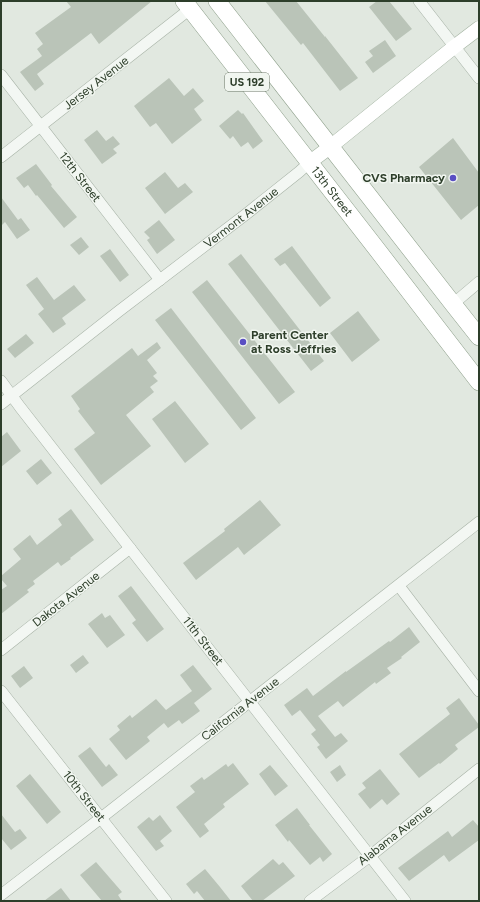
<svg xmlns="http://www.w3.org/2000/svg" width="480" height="902" font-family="Figtree,sans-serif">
<rect width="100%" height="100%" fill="#e1e8e0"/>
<path fill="#bac4b8" d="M66,1h86l-53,43 -8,-11 -54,41 7,10 -9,7 -15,-19 22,-16 -5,-7 6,-5 -8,-11 36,-26z
M265,1h31l29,36v-1l33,42 -18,13 -37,-48 -2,2z
M377,1h12l23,28 -16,12 -27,-34z
M385,40l11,16 -23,17 -8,-11 8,-6 -4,-5z
M169,78l15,18 9,-8 11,13 -10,8 8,11 -30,24 -16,-21 -6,4 -16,-21z
M238,110l4,4 1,-1 20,28 -10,8 -5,-7 -7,5 -8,-11 -3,3 -11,-13z
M97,130l9,11 7,-5 7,8 -7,5 4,4 -15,11 -18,-24z
M453,138l26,35v32l-18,15 -42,-53z
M36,164l16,21 -1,1 26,31 -13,11 -27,-33 -1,1 -8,-11 -4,3 -8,-10z
M165,172l13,16 7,-5 8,9 -28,22 -20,-26z
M1,197l17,23 3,-2 9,12 -13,9 -12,-17 -4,4z
M159,220l16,20 -18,14 -10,-14 3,-2 -6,-6z
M81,237l8,10 -10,8 -9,-10z
M292,246l39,52 -11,9 -35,-44 -5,3 -6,-7z
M110,249l19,26 -9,7 -20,-26z
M241,254l83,107 -13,10 -83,-107z
M37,277l17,23 20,-15 12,15 -24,18 4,6 -13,9 -15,-19 6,-5 -18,-24z
M207,280l88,112 -16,12 -87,-112z
M171,308l85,110 -15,12 -86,-110z
M358,311l22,29 -28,22 -22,-29z
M26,334l8,9 -19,15 -8,-9z
M157,342l4,6 -14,12 10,13 -4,3 5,5 -8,6 4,5 -28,23 25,31 -50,39 -27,-36 21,-16 -17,-22 2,-2 -9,-13 61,-48 6,8z
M175,401l34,43 -24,19 -33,-44z
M7,432l14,19 -20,16v-30z
M41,459l11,14 -15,12 -11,-14z
M260,500l21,25 -37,30 -6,-8 -42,33 -13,-17 42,-32 -1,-2z
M71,509l23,31 -24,18 1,1 -10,7 -3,-4 -25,19 2,3 -8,6 2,2 -28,22v-24l6,-4 -6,-7v-3l20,-17 -8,-10 17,-14 7,10 25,-20 -4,-6z
M131,586l33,43 -17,13 -15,-19 4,-3 -18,-24z
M102,613l3,5 5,-3 15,20 -18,13 -19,-24z
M409,627l11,15 -19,15 1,1 -15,10 4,5 -15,11 -1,-2 -32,25 -5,-6 -20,15 17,21 6,-4 7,8 -22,18 -9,-12 3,-2 -9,-11 5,-4 -16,-20 -8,6 -8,-11 23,-17 6,8 33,-25v1l43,-31 1,1z
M83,655l6,8 -13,10 -6,-8z
M193,665l19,24 -18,14 6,8 -18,13 -3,-4 -11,8 -4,-5 -17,14 3,4 -24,19 -17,-21 11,-9 -3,-4 13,-11 2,3 24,-19 10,11 26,-19 -12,-16z
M24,666l9,12 -13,10 -9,-12z
M459,698l20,27v2l-24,18 3,4 -18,15 -1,-1 -20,15 -20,-24 51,-40 -4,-6z
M90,747l16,20 3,-3 9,11 -16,12 -24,-31z
M233,763l16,21 -26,20 2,3 -21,17 5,7 -9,7 -24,-31 19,-15 -5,-6 12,-9 2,3 22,-16 2,3z
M270,765l18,21 -13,10 -16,-22z
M340,765l6,10 -9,7 -7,-10z
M380,769l20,25 -13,11 -5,-6 -12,10 -12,-15 8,-6 -4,-5z
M30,774l31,38 -14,12 -31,-38z
M297,808l13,17h-1l23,29 -9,8 -3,-5 -10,8 -21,-25 -1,2 -13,-17z
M1,814l14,18 5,-3 7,9 -16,12 -10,-12z
M160,815l12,16 -12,10 4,5 -8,5 -19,-24 12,-10 4,4z
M473,820l6,7v13l-30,22 -5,-7 -35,26 -11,-13 50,-37 4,6z
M273,859l6,6 4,-3 12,14 -33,25h-9l-12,-15z
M96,862l26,30 -4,3 4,6h-20l-22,-26z
M205,869l15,18 11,14h-26l-8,-10 -3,3 -8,-10z
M61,888l10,13h-27z"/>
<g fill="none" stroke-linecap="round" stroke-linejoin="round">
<g stroke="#a7b2a6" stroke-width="12">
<g id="minor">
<path d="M419,1l60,77"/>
<path d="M1,75l159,205"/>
<path d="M1,157l189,-148"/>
<path d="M453,304l26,-22"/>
<path d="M1,381l19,26 385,494"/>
<path id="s1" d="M1,404l118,-93 126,-96 54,-43 11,-10"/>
<path d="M399,586l80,105"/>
<path d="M1,650l129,-102"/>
<path d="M1,691l165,210"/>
<path d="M1,895l100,-77 378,-296"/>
<path d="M310,901l60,-45 109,-87"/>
</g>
</g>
<g stroke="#a3b3a1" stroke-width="15">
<path id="major" d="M310,162l20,-15 124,-100 25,-19"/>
</g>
<g stroke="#8c9e89" stroke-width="18">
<g id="highway">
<path id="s2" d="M184,1l195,251 100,130"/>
<path d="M217,1l236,303 26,33"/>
</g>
</g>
<use href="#minor" stroke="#f3f7f3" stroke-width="11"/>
<use href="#major" stroke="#fff" stroke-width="14"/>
<use href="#highway" stroke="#fff" stroke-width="17"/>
</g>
<g fill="#5a4fc3" stroke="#f1f6f0" stroke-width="1.5">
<circle cx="453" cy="178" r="4"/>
<circle cx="243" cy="342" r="4"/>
</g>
<g text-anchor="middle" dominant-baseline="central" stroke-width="3" stroke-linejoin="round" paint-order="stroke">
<rect fill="#f1f6f0" stroke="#687565" stroke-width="1" x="225" y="73" width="44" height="18" rx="3"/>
<g font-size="11" font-weight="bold" fill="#2d3e2a">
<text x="247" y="82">US 192</text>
</g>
<g font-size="12" fill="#2d3e2a" stroke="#f1f6f0">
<text transform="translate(96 83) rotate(-38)">Jersey Avenue</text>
<text transform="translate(80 177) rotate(52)">12th Street</text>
<text stroke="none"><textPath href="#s2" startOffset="241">13th Street</textPath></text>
<text stroke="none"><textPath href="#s1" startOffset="304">Vermont Avenue</textPath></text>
<text transform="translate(66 599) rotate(-38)">Dakota Avenue</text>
<text transform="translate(203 641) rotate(52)">11th Street</text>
<text transform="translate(240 709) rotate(-38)">California Avenue</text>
<text transform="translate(84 796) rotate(52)">10th Street</text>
<text transform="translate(395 835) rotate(-38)">Alabama Avenue</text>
</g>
<g font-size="12" font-weight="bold" fill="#2d3e2a" stroke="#f1f6f0" text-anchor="end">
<text x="445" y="178">CVS Pharmacy</text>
<text x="251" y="335" text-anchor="start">Parent Center<tspan x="251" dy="14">at Ross Jeffries</tspan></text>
</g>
</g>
<rect width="480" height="902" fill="none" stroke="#2d3e2a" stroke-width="4"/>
</svg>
